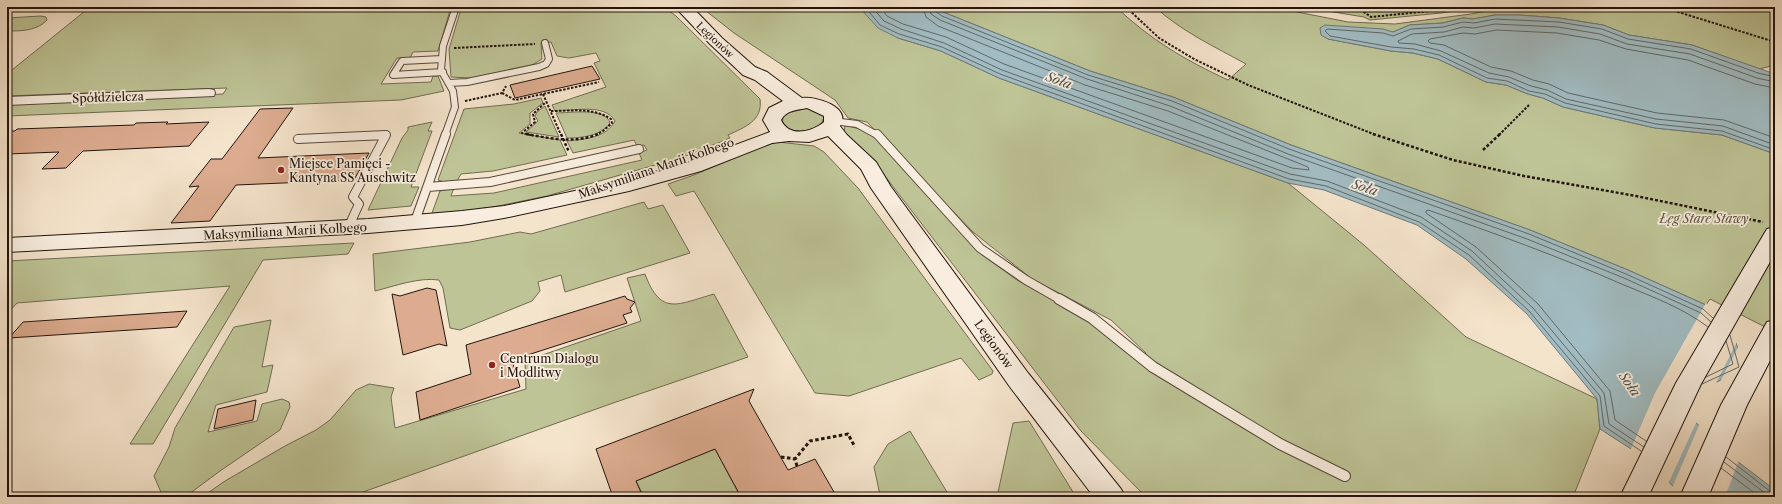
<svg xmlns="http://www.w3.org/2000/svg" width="1782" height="504" font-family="'Libre Caslon Text',serif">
<rect width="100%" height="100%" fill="#f5e4cc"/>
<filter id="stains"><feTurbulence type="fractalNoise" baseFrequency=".005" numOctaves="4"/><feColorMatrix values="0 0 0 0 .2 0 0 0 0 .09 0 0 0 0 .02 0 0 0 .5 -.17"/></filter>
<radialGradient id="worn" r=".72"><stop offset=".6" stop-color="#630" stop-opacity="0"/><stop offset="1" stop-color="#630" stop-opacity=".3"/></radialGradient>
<path fill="#bec496" stroke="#706c52" d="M90,7h361l-13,44 -25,1 -3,6h-13l-16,26 50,-2 2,-6h5l6,15 -43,9 -394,16v-11l216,-11 4,-6 -220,8v-22z
M463,7h201l12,9 84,83c3,22 -15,28 -32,36l2,3 -47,19 -136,39 -54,11 -60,9 -1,-3 8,-22 14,-3 -3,8 43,-3 148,-33 -3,-7 8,-3 -3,-5 -7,1 -3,-6 -61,13 -6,-12c18,-2 39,-3 48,-20 -10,-18 -42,-10 -60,-10l-3,-6 54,-18 -12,-24 6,-2 -4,-8 -27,5 -12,-2 -6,-14 -10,1 1,16 -10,6 -60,13 -21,-1 -2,-28 12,-40z
M701,7h158l39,31 43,13 58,27 289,105 76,62 102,92 131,62 3,30 -27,68h-427l-65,-66 -213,-277 -24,-21 1,-8 25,7 111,122 36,26 75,42 48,40 6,-9 -35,-33 -79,-41 -59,-47 -106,-110 -19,-4 -13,-18 -101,-67z
M936,7h180c35,33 69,53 112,73l18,-16c-31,-17 -65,-33 -91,-57h117l76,15 47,2 76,-10 37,-7h267v58l-16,4 -67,-24 -63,-10 -26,-10 -44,-7 -40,-3h-24l-22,4 -10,-1 -20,5 -33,2 -17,7 -23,-3 -42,10 63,12 22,2 25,6 48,23 20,3 22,9 15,4 20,9 92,21 67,7 53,19v178l-65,-33 -4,6 -78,-35 -98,-40 -239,-85 -118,-48 -83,-26 -147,-59z
M1303,7h179l-41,6 -71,7 -6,-3z
M41,16l5,1 1,3c-10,11 -26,11 -40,11v-13z
M541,98l2,5 -13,10v11l-11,9 41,7 7,15 -74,16 -32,3 -4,7 -13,1 -6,-2 26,-71 50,-5z
M545,106l14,31 -33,-5 12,-11 -3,-5 2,-4z
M806,108c7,1 15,3 18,9l-3,8c-12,6 -30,11 -39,-3l2,-7 9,-5z
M556,113c13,0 50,-6 54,10 -9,13 -29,15 -43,15z
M432,122l-4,9h4l-21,56h8l-8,19 -43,4 34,-72 6,-8v-3z
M778,142l36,4 10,6 34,36 135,183 -1,3 -13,6 -18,-22 -112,38 -34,-3 -121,-202 -18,5 -8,-12 26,-9 72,-31z
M644,202l4,7 15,-4 27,48 -125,39 -4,-17 -23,7 2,9 -8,10 -72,29 -10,-2 -7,-40 -4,-8c-20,-3 -44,6 -64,11l-2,-37 97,-12 50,-10 11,2z
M354,243l-6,11 -85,6 -110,184h-23l100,-158 -213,17 -10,11v-53z
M645,274c16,43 33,30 69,20l34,63 -132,45 -267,95h-147l23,-16 60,-35 31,-16 14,-10 26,-30 13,-6 25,4 -3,9 4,31 131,-39 -1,-28 116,-40 -14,-43z
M271,320l-9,47 11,-2 -6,27 -51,13 -8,27 49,-11 5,-17 20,-5 7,3 1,5 -10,23 -60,41 -35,26h-22l-9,-21 15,-29 6,-19 59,-101z
M1029,421l44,71 5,5h-81l16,-74z
M910,431l40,66h-75l5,-2 -6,-28 14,-23z
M715,449l23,43 -12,4 -1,-3 -9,4h-72l-8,-16z"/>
<path fill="#a1bcc2" stroke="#6e797a" d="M859,7h77l7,5 147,59 83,26 118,48 239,85 98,40 78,35 26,24 12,40 -61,29 -4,8 50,49 46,35v7h-91l-42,-41 -42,-27 -3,-30 -70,-85 -61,-55 -49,-34 -93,-35 -36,-7 -289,-105 -58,-27 -43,-13 -20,-10z
M1495,15h24l40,3 44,7 26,10 63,10 83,29v80l-53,-19 -67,-7 -92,-21 -20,-9 -15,-4 -22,-9 -20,-3 -48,-23 -25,-6 -22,-2 -63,-12 -7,-4 -1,-7 5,-3 58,4 10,3 17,-7 33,-2 20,-5 10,1z"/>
<path fill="#f5e4cc" d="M1706,303l28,24 4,13 -23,45 -31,14 -3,6 16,16 -29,63 -27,-26 -11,-7 25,-58z
M1739,345l7,23 -1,3 -25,11z
M1700,423l39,37 -14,37h-44l-9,-9z"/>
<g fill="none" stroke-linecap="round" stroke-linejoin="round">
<path stroke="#616868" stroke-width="1" d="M865,7l15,18 19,9 43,13 58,27 289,105 37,7 93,36 50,33 61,57 70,84 4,30 37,25
M872,7l12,14 17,8 43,14 58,27 288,104 37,7 94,36 51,34 61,57 71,85 5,31 35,23
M880,7l7,9 16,8 43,13 58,27 288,104 17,2 -1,-3 -140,-56 -83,-26 -147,-59 -12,-9 -3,-10
M929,7l2,7 9,6 147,59 83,27 118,48 239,85 97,39 77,35 10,9
M934,7l1,4 7,5 146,59 84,26 117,48 240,85 97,40 77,35 10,9
M1775,77l-17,-4 -67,-24 -63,-10 -26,-10 -43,-7 -64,-3 -21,4 -11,-1 -20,5 -32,2 -18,7 -10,-3 -56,-4 -2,2 5,5 61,11 23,2 25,6 48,23 20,3 22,10 16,3 20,9 91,21 66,7 53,19
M1775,82l-18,-4 -67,-24 -63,-10 -27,-10 -42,-7 -63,-3 -21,4 -11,-1 -19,5 -32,2 -14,7 1,2 16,1 26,7 48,22 20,4 22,9 16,4 19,9 90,20 67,7 52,19
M1775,88l-20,-4 -67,-24 -62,-11 -27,-9 -42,-7 -61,-3 -21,4 -12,-1 -33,6 -2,2 2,2 14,2 47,22 20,4 22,9 16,4 19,9 89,20 67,7 51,18
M1706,377l27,-13 -7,-23
M1702,384l37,-17 -9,-32
M1646,441l-31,-21 -5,-29 -72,-87 -62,-57 -50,-34v-2l2,-1c66,23 132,47 196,75 29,12 59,23 84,42
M1726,457l45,35 4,1
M1724,462l46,35
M1721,468l39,29"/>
</g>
<path fill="#ddac90" stroke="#21140d" d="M592,66l8,13 -85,19 -5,-13z
M293,108l-35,50 111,-5 -15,27 -118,5 -26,36 -39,2 28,-37 -10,1 22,-28h11l38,-50z
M168,122l-2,2 43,-2 -20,24 -106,5 -17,17 -24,1 17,-17 -52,2v-23h8l2,-2 117,-4 2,-2z
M427,288l9,2 11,56 -8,-2 -36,11 -11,-61 8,2z
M625,296l2,3 8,3 -5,6 2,4 -9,3 4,8 -115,37 8,27 -100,33 -4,-28 55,-18 -5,-29z
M187,311l-10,16 -168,11 14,-16z
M754,389l-5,12 39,69 27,-11 19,33 -3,1 2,4h-92l-26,-48 -79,32 7,16h-30l-17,-48z
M256,400l-3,20 -39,9 4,-20z"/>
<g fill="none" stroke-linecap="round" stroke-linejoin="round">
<g stroke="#56483d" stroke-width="8">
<path id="lane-far2" d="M442,59l-40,2 -9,14 50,-3
M449,83l18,-1 72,-15 7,-3 3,-5 -4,-16
M833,121l24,3 20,11
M445,135l10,-28 -2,-16 -12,-21 2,-24 13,-39"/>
</g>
<g stroke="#56483d" stroke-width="10">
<path id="lane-far1" d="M877,134l103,114 46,32 35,20
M298,139l88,-4 -33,62 6,7 -11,24
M428,187l62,-5 149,-33
M414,224l32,-90"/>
</g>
<g stroke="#56483d" stroke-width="12">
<path id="lane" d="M1059,299l33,19 61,49 127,77 65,32"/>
</g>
<g stroke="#56483d" stroke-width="2">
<path id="street" d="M209,89l5,1 1,3 -1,3 -207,9v-8z"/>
</g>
<g stroke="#21140d" stroke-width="2">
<path id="secondary" d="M675,7h17l30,31 33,29 12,5 35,26c14,-2 50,9 38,28l7,9 29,27 15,25 137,186 93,116 4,8h-31l-84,-110 -139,-199 -10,-19 -33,-33 -19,6 -20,-1 -17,2 -71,28 -72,20 -125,27 -42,7 -94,8 -361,19v-14l361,-19 94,-8 42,-5 122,-26 61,-17 83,-31 -7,-12 6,-12 14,-7 -28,-21 -12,-5 -33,-31zM807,108l17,8v6c-12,10 -35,16 -43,-2 5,-10 17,-10 26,-12z
M1775,227v26l-74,131 -53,113h-28l56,-114 88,-149 3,-5z
M1775,320v31l-28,54 -39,92h-28l41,-92 46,-83z"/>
</g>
<path stroke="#21140d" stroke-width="2" stroke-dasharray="2.5 1.5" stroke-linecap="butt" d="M1126,7l33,31 35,21 54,26 128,50
M1357,7l14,10 99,-10
M1662,7l113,35
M1761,7l14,4
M454,48l81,-4
M502,93l13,7 84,-18
M543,94l18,41
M465,101l37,-8 4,-7
M551,111c21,0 42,-4 60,8l1,4 -9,8 -7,4
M531,135l-9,-2 13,-11 -2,-8 13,-12
M1499,135l30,-30"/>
<path stroke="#21140d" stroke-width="2.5" stroke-dasharray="3 2" stroke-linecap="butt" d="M526,134c22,4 50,10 72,0
M561,134l8,18
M1373,134l80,26 71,16 112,20 127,26
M1483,150l17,-16"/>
<path stroke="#21140d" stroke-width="3" stroke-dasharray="3.5 2.5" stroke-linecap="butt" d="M781,457l14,2
M797,466l-2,-7 15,-18 38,-7 7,13"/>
<use href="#lane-far2" stroke="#f8edde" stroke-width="6"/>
<use href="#lane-far1" stroke="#f8edde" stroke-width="8"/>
<use href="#lane" stroke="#f8edde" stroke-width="10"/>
<use href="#street" fill="#f8edde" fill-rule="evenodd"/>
<use href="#secondary" fill="#f8edde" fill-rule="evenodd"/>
</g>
<g fill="#8f2418" stroke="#f8edde" stroke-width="1.5">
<circle cx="281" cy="170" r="4"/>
<circle cx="492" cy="365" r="4"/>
</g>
<g text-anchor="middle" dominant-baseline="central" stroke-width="3.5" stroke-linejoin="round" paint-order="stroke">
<g font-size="10" fill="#21140d" stroke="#f8edde">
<text transform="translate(715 40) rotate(43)">Legionów</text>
</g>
<g font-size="12" fill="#21140d" stroke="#f8edde">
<text transform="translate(108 97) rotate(-2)">Spółdzielcza</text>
<text transform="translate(656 168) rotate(-19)">Maksymiliana Marii Kolbego</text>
<text transform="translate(285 231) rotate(-3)">Maksymiliana Marii Kolbego</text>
<text transform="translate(994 344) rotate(54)">Legionów</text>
</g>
<g font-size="12" fill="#21140d" stroke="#f8edde" text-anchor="start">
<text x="289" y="163">Miejsce Pamięci -<tspan x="289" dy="14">Kantyna SS Auschwitz</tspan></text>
<text x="500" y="358">Centrum Dialogu<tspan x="500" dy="14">i Modlitwy</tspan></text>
</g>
<g font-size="12" font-style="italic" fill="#58523d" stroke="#f8edde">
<text x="1704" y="218">Łęg Stare Stawy</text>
</g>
<g font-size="13" font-style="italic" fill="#4e4f4c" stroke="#f8edde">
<text transform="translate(1059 80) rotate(20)">Soła</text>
<text transform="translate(1365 187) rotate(18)">Soła</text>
<text transform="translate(1630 384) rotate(55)">Soła</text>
</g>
</g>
<rect width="1782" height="504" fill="none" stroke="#f5e4cc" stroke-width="24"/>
<rect x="8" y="8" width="1766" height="488" fill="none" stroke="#21140d" stroke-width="2"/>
<rect x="12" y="12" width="1758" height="480" fill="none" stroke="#21140d"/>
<rect width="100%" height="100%" filter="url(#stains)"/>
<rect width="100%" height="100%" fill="url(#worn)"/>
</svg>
